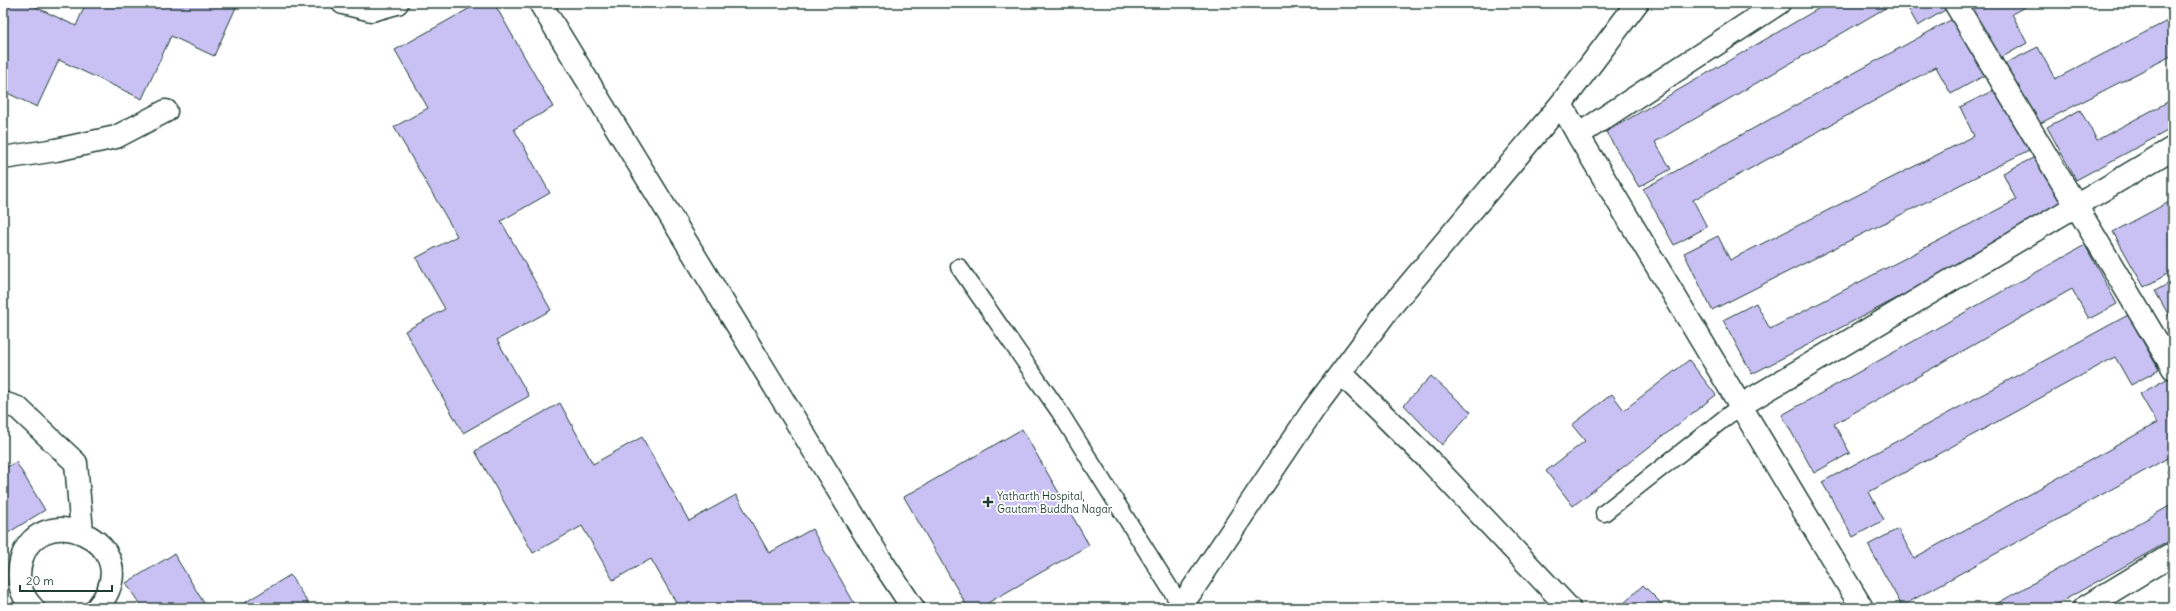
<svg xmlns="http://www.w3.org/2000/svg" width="2176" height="611" font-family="Delius,sans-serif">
<rect width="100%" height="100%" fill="#fff"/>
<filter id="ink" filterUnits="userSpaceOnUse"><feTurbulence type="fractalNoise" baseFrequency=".025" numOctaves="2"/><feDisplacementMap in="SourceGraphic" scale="8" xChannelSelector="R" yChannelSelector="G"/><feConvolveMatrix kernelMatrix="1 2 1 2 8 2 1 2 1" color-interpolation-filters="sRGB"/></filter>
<g filter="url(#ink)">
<path fill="#c9c1f3" stroke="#1f3d34" d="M3,3h24l49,23 10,-23h152l-24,53 -43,-20 -29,63 -83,-39 -22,47 -34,-16z
M479,3h15l59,104 -39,22 36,64 -49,28 50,89 -54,30 32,56 -66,37 -58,-102 40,-22 -29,-51 41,-22 -63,-109 34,-19 -33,-58z
M1828,3h66l-239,139 16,27 -32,18 -33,-55z
M1905,3h45l2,3 -34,20z
M1967,3h65l-20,11 15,29 -28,16z
M1958,16l31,57 -38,21 -15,-27 -243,133 14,27 -33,18 -31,-56z
M2173,18v37l-136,70 -33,-61 34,-17 17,32z
M1998,88l31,62 -317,160 -28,-57 34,-17 12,24 244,-124 -14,-29z
M2173,99v29l-97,52 -29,-53 33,-17 17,30z
M2037,156l29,54 -314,164 -29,-54 33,-17 14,26 246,-129 -13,-27z
M2173,200v42l-4,1 4,7v21l-29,16 -31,-55z
M2085,245l32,59 -28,15 -17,-30 -238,135 16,29 -36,20 -32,-58z
M2173,281v42l-18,-32z
M2128,315l31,55 -28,15 -16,-28 -246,135 15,28 -31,17 -31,-55z
M1689,360l27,35 -143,111 -27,-35 39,-30 -13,-16 40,-31 12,16z
M1431,376l40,36 -29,33 -38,-40z
M2172,376l1,79 -271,151 -34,-61 30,-16 16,29 243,-135 -17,-29z
M560,403l33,61 49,-27 47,84 47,-26 33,58 43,-24 45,79h-178l-28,-49 -38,21 -31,-54 -49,27 -58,-102z
M1022,429l67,116 -110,63h-11l-64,-111z
M16,462l29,48 -42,26v-67z
M2173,468v14l-6,-11z
M2173,504v35l-123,69h-61z
M174,554l33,54h-65l-16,-25z
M290,575l21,33h-75z
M1643,585l20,20 -3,3h-41z
M1932,603l3,5h-11z"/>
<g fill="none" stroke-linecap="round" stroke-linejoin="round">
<g stroke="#1f3d34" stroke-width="19">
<path id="lane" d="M959,267l100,144 122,195
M1604,513l136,-107"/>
</g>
<g stroke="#1f3d34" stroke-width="25">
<path id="street" d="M343,3l29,7 25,-7
M540,3l339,554 34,51
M1955,3l218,365
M1561,104l17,31 284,473
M1578,135l201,-132
M3,158l53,-8 60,-13 50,-26
M1341,373l87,86 141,149
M3,403l15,5 58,55 6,69
M1740,406l433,-258
M33,608c-11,-11 -16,-26 -13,-42 13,-74 133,-25 77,42
M1180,608l133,-198 75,-100 173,-206 76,-101
M2084,608l89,-54"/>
</g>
<use href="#lane" stroke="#fff" stroke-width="16"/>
<use href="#street" stroke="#fff" stroke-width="22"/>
</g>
</g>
<path fill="#1f3d34" stroke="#fff" stroke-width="1.5" d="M986 496h4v4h4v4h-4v4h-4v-4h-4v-4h4z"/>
<g text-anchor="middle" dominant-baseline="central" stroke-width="3.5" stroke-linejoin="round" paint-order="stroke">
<g font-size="11" fill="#1f3d34" stroke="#fff" text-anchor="start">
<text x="997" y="496">Yatharth Hospital,<tspan x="997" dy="13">Gautam Buddha Nagar</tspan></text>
</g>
</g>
<rect width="2176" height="611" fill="none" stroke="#fff" stroke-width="16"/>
<rect x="8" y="8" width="2160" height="595" fill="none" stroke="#1f3d34" stroke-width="1.5" filter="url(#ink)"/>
<path d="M20 585v6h92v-6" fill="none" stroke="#1f3d34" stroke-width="2"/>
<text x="26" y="585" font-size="12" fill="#1f3d34" stroke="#ffffff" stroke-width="3" paint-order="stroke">20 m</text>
</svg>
